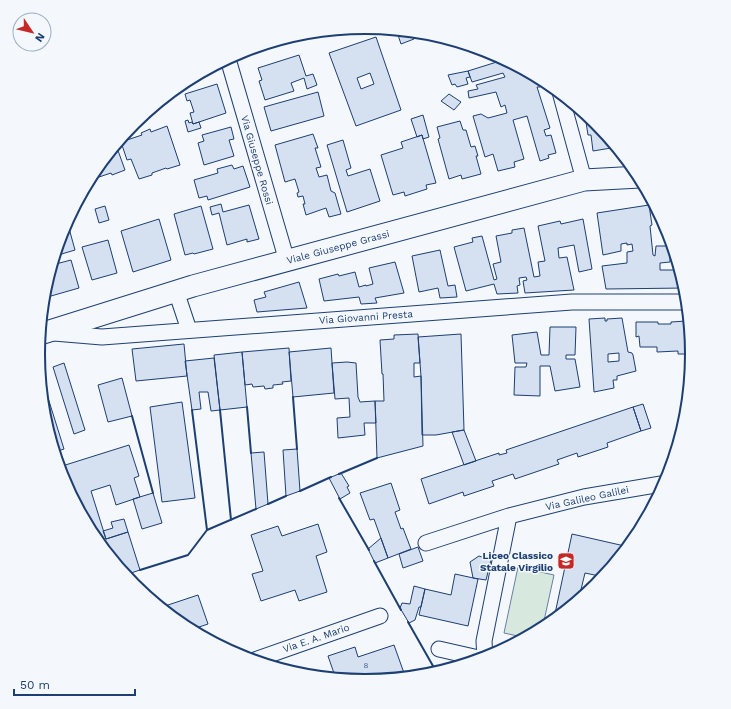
<svg xmlns="http://www.w3.org/2000/svg" width="731" height="709" font-family="'Work Sans',sans-serif">
<rect width="100%" height="100%" fill="#f4f7fb"/>
<path fill="#d7e8df" stroke="#687fa3" d="M518,567l36,8 -12,55 -15,8 -23,-5z"/>
<path fill="#d5e0f0" stroke="#1d3f73" fill-rule="evenodd" d="M391,30l22,2h-1l2,7 -13,5 -4,-12 -4,2z
M376,37l25,73 -45,16 -27,-73zM370,73l4,11 -13,5 -4,-11z
M299,55l7,21 7,-2 4,11 -10,4 -3,-11 -13,5 3,8 -29,9 -6,-19 3,-1 -4,-12z
M499,56l36,20 1,4h2l2,7h-3l13,41 -6,2 2,6 5,-1 5,18 -8,2 1,3 -9,3 -13,-45 -14,4 11,39 -10,3 1,5 -17,4 -5,-17 -8,3 -12,-41 8,-2 7,4 19,-5 -2,-8 -4,2 -5,-15 -27,6 -1,-7 10,-2 -2,-4 29,-8 -2,-4 -31,9 -4,-11 32,-10z
M468,71l2,6 -4,1 2,6 -11,3 -2,-3 -3,1 -4,-10z
M217,84l9,29 -33,11 -3,-11 4,-1 -4,-12 -3,1 -2,-7z
M318,92l6,24 -53,15 -7,-24z
M449,94l12,8 -7,8 -13,-9z
M423,115l6,22 -6,2 -1,-4 -5,2 -6,-18z
M188,120l1,3 3,-1 1,2 6,-2 2,6 -13,4 -3,-11z
M460,121l3,9h3l5,17 4,-1 3,10h-2l5,18 -19,5 -1,-4 -12,4 -11,-40 2,-1 -3,-11z
M594,121l3,2 20,24 -24,4 -2,-16h-3l-2,-13z
M167,126l13,39 -13,4 -1,-1 -14,5v2l-13,4 -8,-20 -4,1 -6,-18 21,-7 -1,-2 9,-4 1,3z
M231,127l3,12 -5,1 5,16 -30,9 -6,-22 6,-2 -2,-6z
M313,134l5,14h-3l6,19 -5,1 3,9 8,-2 4,16 4,2 6,21 -12,3 -3,-9 -20,7 -3,-11h2l-2,-8 -5,1 -1,-4 2,-1 -4,-13 -10,3 -10,-37z
M422,135l14,48 -10,2 1,4 -22,7 -1,-4 -11,3 -12,-40 22,-7 -2,-6z
M343,140l8,28 -5,2 2,6 22,-7 10,32 -33,11 -20,-67z
M116,145l9,25 -13,5 -1,-2 -15,5 1,2 -9,3 5,-11z
M232,165l2,4 9,-3 7,21 -42,13 -1,-4 -8,2 -5,-18 24,-7 -1,-4z
M221,204l2,8 26,-7 10,34 -12,3v-3l-20,6 -8,-32 -7,2 -2,-8z
M649,205l3,20 -2,1 3,29 2,1 1,-10h11l1,-16 6,20h-4v12l-10,1v7h15l1,-8 2,-1 7,24v3l-79,1 -4,-23 25,-3v-11l6,-1 -1,-7 -5,1v-2l-6,1v7l-18,4 -6,-42z
M105,206l4,14 -10,3 -4,-14z
M201,206l12,43 -19,5 -1,-1 -8,2 -11,-41z
M159,219l12,41 -38,12 -12,-41z
M583,219l9,50 -13,3 -5,-27 -16,3 1,10 8,-1 7,33 -49,3 -2,-12 4,-1 -1,-3 -7,1 1,7 -3,1 1,7 -21,1 -3,-10 -28,7 -12,-44 19,-5 -1,-4 10,-2 12,44 3,-1 -4,-15 8,-2 -5,-26 16,-3v-3l12,-2 10,49 6,-1 -2,-14 7,-1 -7,-35 22,-5 1,3z
M67,221l8,29 -20,6 8,-27z
M108,240l9,33 -25,7 -10,-33z
M440,250l8,36 7,-1 2,12 -17,1 -2,-10 -19,4 -7,-36z
M71,260l8,28 -35,10v-8l8,-25z
M395,262l9,31 -29,5 2,5 -16,1 -2,-7 -35,4 -5,-22 19,-5 1,2 16,-4 4,15 7,-2v1l7,-2 -4,-16z
M299,282l8,26 -50,4 -3,-12 12,-3 -2,-5z
M605,318v3h2v-2l15,-1 6,34 4,1 1,2 3,16 -19,5v4h-4l1,8 -20,4 -5,-73zM619,353v8l-11,1v-8z
M686,321v11h3v22h-11v-3l-21,1v-5h-17l-1,-11 -3,1v-15h22v2h13v-2z
M550,327h26l-1,28h-9v4h9l5,28 -25,4 -5,-25h-10v30l-26,-1 1,-28h11l1,-4h-12l-3,-28 25,-3 4,23h8z
M418,334l2,29h-6v14l7,-1 2,70 -46,12 -2,-57h9l-1,-27h-1l-2,-34 14,-1v-4z
M461,334l3,96 -28,5h-14l-1,-59 -3,-39z
M184,344l3,32 -51,5 -4,-32z
M289,348l2,33 -9,1 1,2 -10,1v3l-8,1 -1,-3 -11,1 -1,-3 -7,1 -3,-33z
M331,348l3,45 -41,4 -4,-45z
M242,352l5,55 -27,3 -6,-55z
M214,358l6,52 -9,1 -3,-19h-9l2,17 -9,1 -7,-49z
M347,362l9,1 2,34 2,5 15,-1 1,22h-12l1,12 -27,3 -1,-20 13,-1 -1,-19 -14,1 -3,-36z
M64,363l21,67 -11,4 -21,-67z
M39,369l25,80 -9,3 -11,-34z
M122,378l10,38 -24,6 -10,-37z
M182,402l13,96 -33,4 -12,-95z
M643,404l8,24 -10,3 -8,-24z
M633,407l8,24 -34,12 1,4 -30,10 -1,-4 -20,7 2,4 -44,15 -2,-5 -21,7 2,5 -30,10 -1,-4 -34,12 -8,-25 78,-26v2l8,-2 -1,-3z
M464,430l12,31 -12,4 -12,-33z
M129,445l10,31 -5,2 6,19 -24,8 -6,-20 -19,6 15,48 22,-7 12,38 -15,5 -19,-23 2,-1 -3,-10 -7,2 -5,-7 -30,-56 -4,-13z
M297,449l3,42 -14,5 -3,-46z
M264,452l4,52 -12,5 -5,-56z
M341,473l8,13 -2,1 3,6 -10,6 -11,-21z
M391,483l9,27 -5,2 6,17 2,-1 8,21 -23,9 -14,-39 -4,1 -10,-27z
M153,493l9,30 -20,6 -9,-30z
M124,519l4,13 -22,7 -3,-8 10,-3 -2,-6z
M318,524l9,28 -11,4 11,36 -28,9 -4,-11 -34,11 -9,-27 11,-3 -12,-36 27,-9 4,10z
M572,534l57,13 -25,30 -19,-4 -7,29 -25,21z
M381,538l7,20 -13,5 -7,-14z
M418,547l5,14 -20,7 -4,-14z
M479,556l12,4 -5,20 -13,-2 -3,-16z
M455,574l23,5 -10,47 -49,-11 6,-26 26,6z
M414,586l11,3 -4,18h-2l-4,13 -6,3 -9,-15 2,-5 8,1z
M198,595l10,29 -12,4 2,6 -15,-7 -32,-27 7,-2 4,9z
M394,645l10,28 -12,4 1,2 -28,3 -29,-3 -8,-23 27,-9 3,10z"/>
<g fill="none" stroke-linecap="round" stroke-linejoin="round">
<g stroke="#1d3f73" stroke-width="17">
<path id="street" d="M228,59l59,202
M560,92l24,88
M176,291l13,39
M54,333l48,4 470,-35h116
M426,543l83,-27
M439,649l44,10
M485,659l-1,-18 25,-125 75,-19 83,-14
M252,661l128,-45"/>
</g>
<g stroke="#1d3f73" stroke-width="23">
<path id="secondary" d="M40,334l153,-48 391,-106 56,-3"/>
</g>
<use href="#street" stroke="#f4f7fb" stroke-width="15"/>
<use href="#secondary" stroke="#f4f7fb" stroke-width="21"/>
<path stroke="#1d3f73" stroke-width="2" d="M293,397l4,52
M247,407l4,46
M192,410l15,120
M220,410l11,110
M132,416l21,77
M339,474l38,-16
M300,491l31,-14
M339,498l30,52
M268,504l18,-8
M374,561l27,49
M140,570l48,-15 19,-25 49,-21
M408,622l29,51
M453,668l4,-1"/>
</g>
<defs>
<g id="school-square" transform="scale(0.9)"><rect x="-9" y="-9" width="18" height="18" rx="4" fill="#c62828" stroke="#f4f7fb"/><path d="M0-5L7-2L0 1L-7-2ZM-4 1L0 2.5L4 1V4Q0 6-4 4Z" fill="#fff"/></g>
</defs>
<g fill-rule="evenodd">
<use href="#school-square" x="566" y="561"/>
</g>
<g text-anchor="middle" dominant-baseline="central" stroke-width="3" stroke-linejoin="round" paint-order="stroke">
<g font-size="8" fill="#4b6792">
<text x="366" y="665">8</text>
</g>
<g font-size="10" fill="#1d3f73" stroke="#f4f7fb">
<text transform="translate(257 160) rotate(74)">Via Giuseppe Rossi</text>
<text transform="translate(338 247) rotate(-15)">Viale Giuseppe Grassi</text>
<text transform="translate(366 317) rotate(-4)">Via Giovanni Presta</text>
<text transform="translate(587 498) rotate(-12)">Via Galileo Galilei</text>
<text transform="translate(316 638) rotate(-19)">Via E. A. Mario</text>
</g>
<g font-size="10" font-weight="bold" fill="#1d3f73" stroke="#f4f7fb" text-anchor="end">
<text x="553" y="555">Liceo Classico<tspan x="553" dy="12">Statale Virgilio</tspan></text>
</g>
</g>
<path d="M0 0H731V709H0ZM45 354a320 320 0 1 1 640 0a320 320 0 1 1-640 0Z" fill="#f4f7fb" fill-rule="evenodd"/>
<path fill="none" stroke="#1d3f73" stroke-width="2" d="M45 354a320 320 0 1 1 640 0a320 320 0 1 1-640 0Z"/>
<g transform="translate(32 32) rotate(125)"><circle r="19" fill="#f4f7fb" stroke="#9eadc5"/>
<path d="M0-3L7 15L0 10L-7 15Z" fill="#c62828"/>
<text y="-6" font-size="11" font-weight="bold" text-anchor="middle" fill="#1d3f73">N</text>
</g>
<path d="M14 689v6h121v-6" fill="none" stroke="#1d3f73" stroke-width="2"/>
<text x="20" y="689" font-size="12" fill="#1d3f73" stroke="#f4f7fb" stroke-width="3" paint-order="stroke">50 m</text>
</svg>
